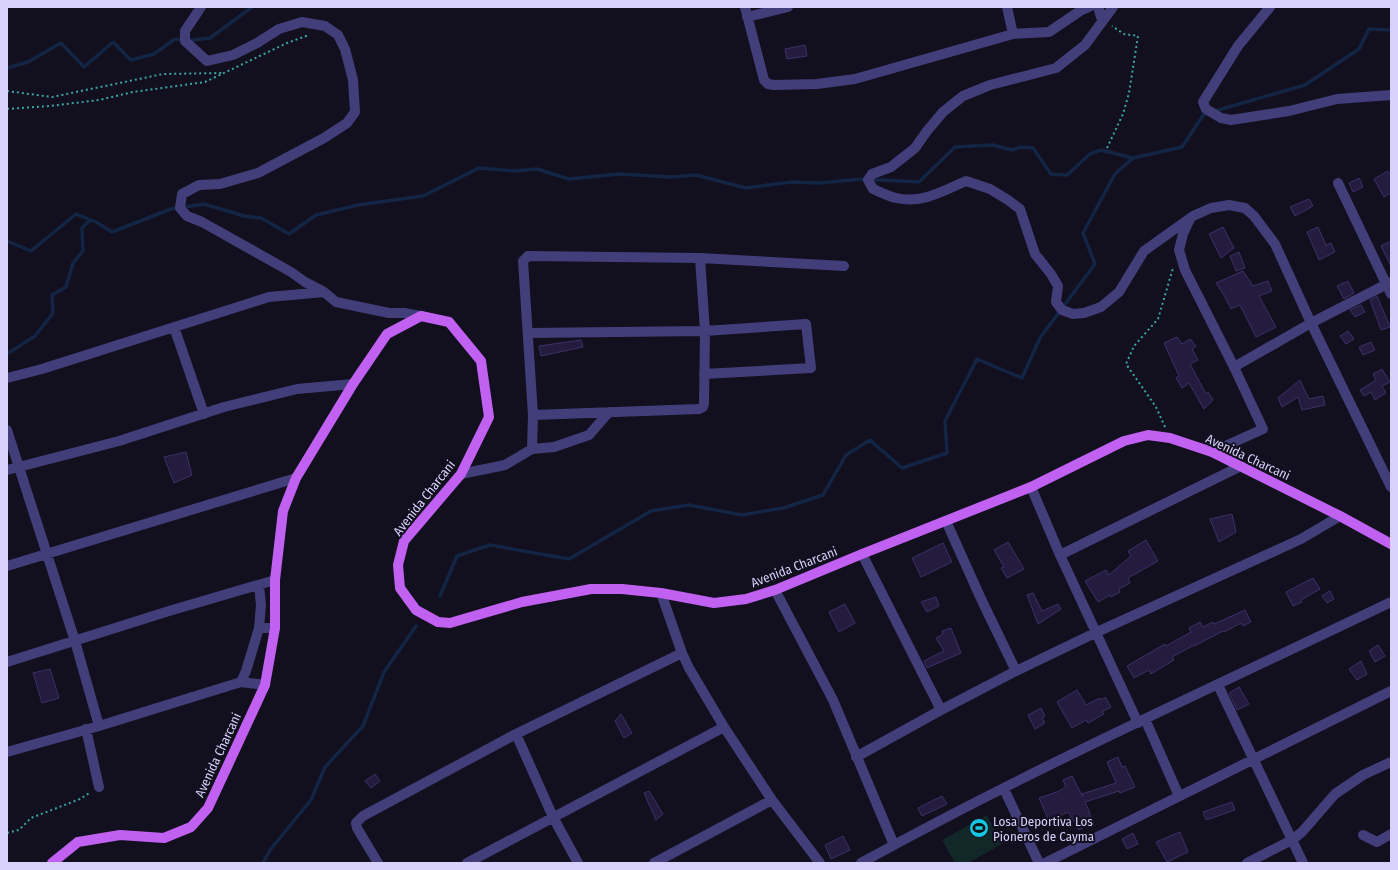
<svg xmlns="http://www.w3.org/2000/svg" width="1398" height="870" font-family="'Fira Sans Condensed',sans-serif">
<rect width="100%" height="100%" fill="#120f1f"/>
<path fill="#122828" d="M987,815l15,29 -34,19h-13l-13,-23z"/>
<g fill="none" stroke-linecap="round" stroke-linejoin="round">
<path stroke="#122544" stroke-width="3.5" d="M7,68l21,-6 33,-19 23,24 29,-25 18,18 23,-6 21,-15 10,2 25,-3 42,-31
M1215,111l90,-26 54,-36 10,-20 22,1
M7,241l24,10 45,-37 20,8 16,10 59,-23 33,-5 40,12 17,2 28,16 27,-19 42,-10 65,-9 56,-28 36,3 22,-2 32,10 50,-5 52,3 25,-2 50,13 45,-6 29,1 41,-4 58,3 36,-35 38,-2 19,5 9,-3 12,1 18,26 16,1 23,-21 11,-4 32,8
M7,354l28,-18 18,-23 -1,-18 14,-8 7,-24 10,-12 -1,-23 8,-8
M440,596l17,-40 33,-11 79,14 82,-48 38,-6 53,10 41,-7 40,-13 23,-40 24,-15 32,28 45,-15 -2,-32 32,-62 45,19 18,-40 55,-74 -12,-31 32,-59 18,-16 49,-11 22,-33 5,-1
M263,863l7,-13 41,-50 14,-33 38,-41 21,-54 32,-46"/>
</g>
<path fill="#241c3e" stroke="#3d3068" d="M805,45l2,11 -20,3 -2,-10z
M1388,171l3,6v16l-7,4 -10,-18z
M1359,178l4,9 -10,5 -4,-9z
M1309,199l4,7 -18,10 -5,-9z
M1223,227l11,21 -13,10 -12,-24z
M1318,227l8,18 5,-2 4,9 -16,8 -12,-28z
M1391,241v25l-10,-20z
M1239,252l6,16 -9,3 -6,-15z
M1243,271l10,15 15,-5 4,10 -13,5 17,31 -20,10 -16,-32 -9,4 -7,-14 -8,-12z
M1348,281l6,12 -10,6 -7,-13z
M1377,296l13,31 -9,3 -11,-30z
M1361,305l4,7 -10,5 -5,-7z
M1348,331l6,8 -8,5 -6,-8z
M1177,337l5,7 8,-5 6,7 -4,3 6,11 -8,4 16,30 2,-2 5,8 -9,9 -15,-26 -7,5 -6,-10 3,-2 -15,-33z
M581,340l2,7 -42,9 -2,-10z
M1371,342l4,8 -12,5 -4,-8z
M1382,369l8,13 -8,4 4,7 -11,7 -4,-8 -7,4 -4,-6 16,-10 -3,-6z
M1300,380l9,19 14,-3 2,9 -23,5 -4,-13 -16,10 -4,-9z
M186,452l6,23 -18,8 -10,-26z
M1232,514l4,18 -17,10 -9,-23z
M1146,540l12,21 -30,17 2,5 -11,6 1,3 -9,5 -1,-2 -12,7 -13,-21 21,-11 3,5 22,-19 -3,-5z
M1008,542l16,27 -17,9 -6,-10 3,-1 -10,-17z
M943,543l9,19 -31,15 -9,-19z
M1313,578l7,11 -19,11 1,2 -9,4 -7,-14z
M1330,591l4,8 -7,4 -5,-7z
M1033,593l9,18 16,-7 3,5 -23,15 -11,-29z
M936,597l3,9 -12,6 -6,-10z
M845,604l10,19 -16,9 -10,-20z
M1245,610l6,12 -8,4 -2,-3 -17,9 -1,-1 -29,15v-1l-22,12 2,3 -23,14 -2,-4 -15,8 -7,-12 38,-22 1,2 25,-14 -2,-4 11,-6 3,5 10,-5 1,2z
M951,628l10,25 -34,15 -3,-7 20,-10 -8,-13 7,-4 -1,-3z
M1378,645l7,11 -10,6 -6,-11z
M1361,661l6,13 -10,6 -8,-11z
M50,669l9,29 -17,5 -9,-30z
M1239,687l10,17 -12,6 -8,-17z
M1077,690l9,15 14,-7 1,2 4,-3 6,10 -9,5 2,2 -16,9 -2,-3 -14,8 -15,-26z
M1041,708l4,8 -3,2 3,5 -10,6 -7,-14z
M621,714l11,19 -8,5 -9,-17z
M1118,757l4,10 3,-1 10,21 -15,6 -1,-2 -34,11 5,11h-1l5,9 -15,8 -11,-18 -19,9 -10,-23 18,-6 9,-5 -3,-7 9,-4 11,21 -1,-3 34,-11 -9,-21z
M375,774l5,7 -9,7 -6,-7z
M649,791l14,23 -7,6 -12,-27z
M942,796l5,8 -25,12 -4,-8z
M1232,802l3,8 -29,10 -3,-8z
M1180,832l8,20 -21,10 -11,-20z
M1133,833l5,11 -11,5 -5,-10z
M843,836l7,14 -19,9 -6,-14z"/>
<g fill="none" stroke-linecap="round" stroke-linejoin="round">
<path stroke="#38a7a4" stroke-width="2" stroke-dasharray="2 3" stroke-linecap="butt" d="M7,91l45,6 111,-23 59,-1
M7,109l43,-3 49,-6 34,-8 72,-10 82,-39 22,-8
M1107,148l16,-34 6,-21 9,-57 -14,-2 -12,-8
M1165,427l-9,-20 -30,-43 8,-18 24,-27 15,-51
M7,833l12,-3 12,-12 49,-19 11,-7"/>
<path stroke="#423e7a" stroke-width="10" d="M201,7l-16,24v10l22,20 26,-6 24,-12 22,-14 23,-7 23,4 13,9 7,14 8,31 2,32 -8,11 -23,15 -66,35 -38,11 -21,1 -17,9 -2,14 7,8 15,6 89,50 14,10 19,10 12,10 53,11h15l17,3
M745,7l19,73 4,4 6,1 43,-1 38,-5 158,-45 36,-2 31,-21 9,-4
M1007,7l6,27
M1098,7l4,13
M1113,7l-28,38 -29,23 -66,17 -27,11 -20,16 -16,19 -12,17 -24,19 -19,7 -4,6 5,9c7,3 15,7 23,9 26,6 47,-7 70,-17l24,8 18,11 12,9 15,45 16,20 7,12 -2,16 6,8 11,4 11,-1 17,-6 18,-15 25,-41 49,-35 18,-8 18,-3 16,3 9,8 21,28 36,79 80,164
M1270,7l-32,39 -35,56 3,7 15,9 10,2 58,-9 48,-12 54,-4
M747,17l41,-10
M1338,183l53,111
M1190,219l-7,15 -4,16 6,20 49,97 29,62 -51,23
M174,327l30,87
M528,333l177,-2 101,-7 5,44 -107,6
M1234,367l77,-44 80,-41
M7,378l35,-9 227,-72 55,-5
M533,415l166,-6 4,-2 1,-3 1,-73 -5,-73
M7,430l68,211 24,85
M532,449l22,-2 35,-12 20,-23
M7,470l112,-29 105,-34 73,-18 56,-5
M461,474l44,-9 27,-16 1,-34 -10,-154 5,-5 172,2 144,8
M1031,487l29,68 78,168
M946,521l36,80 34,70
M862,554l79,156
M1060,555l181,-89
M7,566l289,-88
M259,585l2,20 -2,23
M775,590l58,110 61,145
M661,593l21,60 7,15 35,59 48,73 48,63
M7,662l162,-51 106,-31
M241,682l5,-11 13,-43h16
M1218,685l85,178
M1145,719l34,77
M86,729l13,58
M516,734l37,83 25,46
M7,752l92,-26 142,-44 24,3
M856,757l85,-47 75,-39 81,-39 204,-93 39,-23
M1004,789l35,74
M1363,835l14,7 14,-8
M378,863l-21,-35 -1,-5 7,-7 153,-82 166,-81
M467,863l257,-136
M654,863l118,-63
M861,863c172,-95 353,-176 530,-261
M1045,863l346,-172
M1247,863l45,-23 10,-8 33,-38 28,-19 28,-13"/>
<path stroke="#c061f1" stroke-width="10" d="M52,863l26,-21 42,-7 44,3 27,-11 17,-19 57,-123 10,-57v-48l8,-69 13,-33 57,-94 34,-50 34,-18 28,6 32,39 8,56 -28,57 -57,67 -6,24 2,23 16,22 22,12 12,1 72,-21 69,-13h31l39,4 53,10 32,-4 29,-9 87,-36 169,-67 93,-46 24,-6 22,3 42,14 128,64 51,28"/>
</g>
<defs>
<g id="stadium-disc" transform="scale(1)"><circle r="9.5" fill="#14c8e4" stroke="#120f1f"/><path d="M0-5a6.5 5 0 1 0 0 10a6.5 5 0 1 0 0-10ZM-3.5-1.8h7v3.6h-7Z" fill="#111"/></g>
</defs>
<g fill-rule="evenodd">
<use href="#stadium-disc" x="979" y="828"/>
</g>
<g text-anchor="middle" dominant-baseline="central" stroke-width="4" stroke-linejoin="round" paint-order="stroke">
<g font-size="13" fill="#d7d1fb" stroke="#120f1f">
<text transform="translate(1248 457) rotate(25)">Avenida Charcani</text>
<text transform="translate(424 498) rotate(-52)">Avenida Charcani</text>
<text transform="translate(794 567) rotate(-21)">Avenida Charcani</text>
<text transform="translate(218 755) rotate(-65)">Avenida Charcani</text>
</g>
<g font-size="13" fill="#d7d1fb" stroke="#120f1f" text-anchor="start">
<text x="993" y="821">Losa Deportiva Los<tspan x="993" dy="15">Pioneros de Cayma</tspan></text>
</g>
</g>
<rect width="1398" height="870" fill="none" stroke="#d7d1fb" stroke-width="16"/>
</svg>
